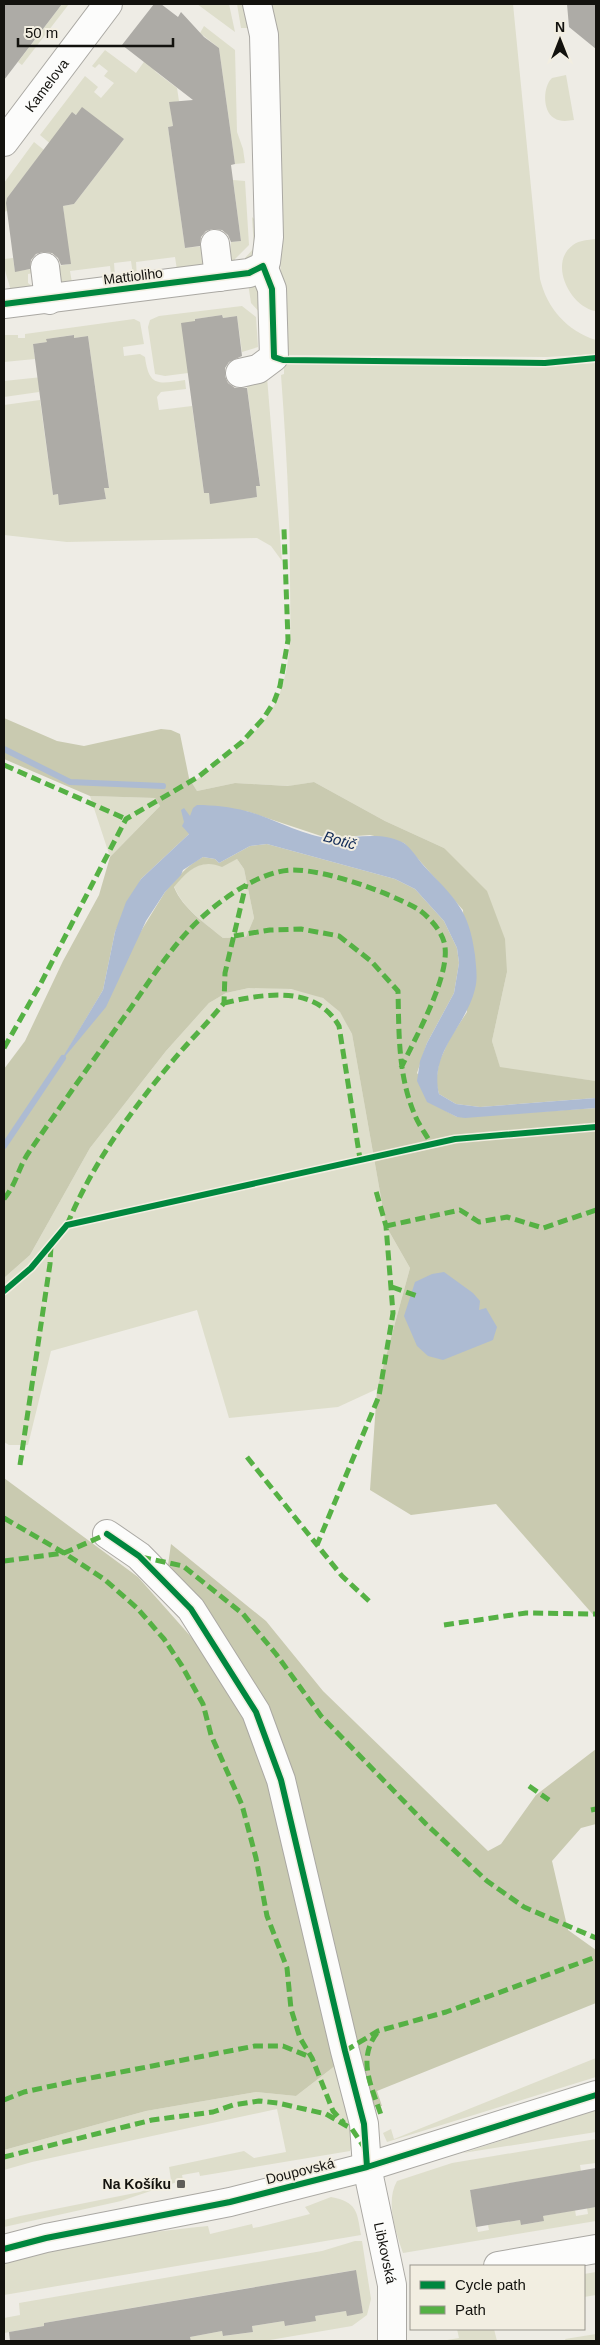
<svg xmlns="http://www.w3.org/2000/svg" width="600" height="2345" font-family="Helvetica,sans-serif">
<rect width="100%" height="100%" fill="#eeece5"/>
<path fill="#dedecb" d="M62,4h7l-47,61 -4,-3z
M197,4h32l6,28z
M237,4h9l8,24h-13z
M269,4h244l27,275c7,29 27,52 56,61v14l-49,3 -264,-2 -9,-312z
M204,26l31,24 2,82 6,17 2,14 -10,1 -16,-116 -19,-15z
M105,50l31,23 10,-14 10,13 21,16 2,13 -9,2 3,23 -5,1 17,121 19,-2 3,19 -30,5 -2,-13 -39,5 1,16 -4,-3 -2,-14 -17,2 1,14 -3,4 -2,-15 -40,5 2,12 -13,6 -8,-22 19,-3 -7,-58 11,-2 50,-65 -51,-26 -20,33 -13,-11 45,-59 13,11 -4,5 7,6 13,-15 -10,-7 4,-5 -9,-7 -4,4 -3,-2z
M566,75l8,45c-7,1 -14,2 -20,-2 -12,-7 -11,-32 -2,-40z
M34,142l10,8 -37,48v13l-3,1v-29z
M233,180l12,1 4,64 -14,14 1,6 -7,-2 2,-21 10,-1z
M252,217l7,7 -1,28 -12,12 -1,-6 9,-10z
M596,239v72h-1c-25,-5 -47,-48 -22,-66 7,-5 15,-5 23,-6z
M13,258l2,13 19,-2 -1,4 -5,1v9l9,7 -26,4c-1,-13 -7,-19 -7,-35z
M248,283h9l6,33 -12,-13z
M242,306l14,11 2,30 -16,5 -5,-36 -14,2 -1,-3 -27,4 -7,54 -23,3 -10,-2 -7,-47 2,-7 9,-4z
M134,319l6,3 4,22 -21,3 1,9 16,-2 5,3c4,30 13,27 40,23l1,9 -25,3 -4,5 2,13 33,-4 12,87h5l2,10 46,-6 -1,-11 4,-1 -14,-106 21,-2 15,184 -11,-15 -14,-8 -190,4 -63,-7v-130l36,-5 13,95 5,-1 2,11 46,-6 -2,-11 5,-1 -21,-151 -14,2 -1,-3 -26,4v3l-14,2 2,15 -31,3v-27h14v3h7v-4z
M596,363v718l-96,-13 -8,-27 15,-69 -63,-124 -59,-27 -71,-39 -25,4 -54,-3 -38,8 -5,-8c29,-23 67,-46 84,-81 18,-38 14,-81 14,-123 0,-68 -4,-136 -9,-204l3,-1v-10l257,2z
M42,377l1,10 -4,1v4l-35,5v-16z
M90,796l65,2 5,8 -50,51z
M237,859l7,10 10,49 -8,19 -23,1c-18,-15 -40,-29 -49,-52 13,-15 27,-28 48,-20z
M249,988c30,0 72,-2 92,25 4,6 7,14 11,21l34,192 24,42 -33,121 -39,18 -109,11 -32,-108 -146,41 -23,94h-19l-5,-3v-164l26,-23 60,-107 76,-97 43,-48 17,-10z
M596,2058v19l-209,65 -4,-9 8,-4 3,10z
M340,2062l15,77 -5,12 -150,25 -1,-4 -17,3 1,5 -62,21 -117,26v-7l16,-4 120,-24 31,-12 -2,-13 75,-16 10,7 32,-6 -9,-43 -245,53 -28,8v-20l142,-39 110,-19 40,4z
M596,2110v22l-133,21z
M596,2139v24l-16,2 1,6 -111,19 8,42 11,-2 -1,-5 32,-5 2,5 21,-4v-5l32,-6 1,6 12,-2 -1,-6 9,-1v14l-193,32c-7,-21 -18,-51 -6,-72l55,-18z
M331,2197c26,5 26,14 30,38l-357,60v-32c64,-22 136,-30 204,-37l2,8 42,-10 1,4 6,-1 51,-13 -5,-7z
M355,2241h7l9,58 -4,16 -15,11 -88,15h-73l-1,-4 32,-6 2,5 29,-4 -1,-6 32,-5 2,5 29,-5v-5l31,-5 17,2 -8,-43 -311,53v3l-40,7v-15l16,-3 -1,-12 303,-52z
M596,2272v23l-12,2v-23z
M457,2329h37l3,12h-56l18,-3z
M596,2334v7h-30l-1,-2z"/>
<path fill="#c9cab0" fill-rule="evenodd" d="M4,718l53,23 27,5 77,-17 10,1 9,4 9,44 8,13 38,-8 53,3 26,-4 71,39 59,27 43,43 18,48 2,33 -15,69 8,26 96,14v17l-116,9 -24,-3 -17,-10 -3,-12 3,-20 11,-24 17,-26 -4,-102 -59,-67 -34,-8 -43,3 -81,-27 -57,23 -48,45 -26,53 -12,58 -42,71 104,-169c12,-14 21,-26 38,-35l12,2 4,4 31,-17 17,-2 128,35 20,10 29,32 13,27 2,15 -5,30 -27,50 -10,30 29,38 11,6 139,-9v510l-100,-114 -85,11 -41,-25 7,-101 33,-121 -24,-42 -34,-192 -12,-22 -17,-14 -32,-9 -42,-1 -23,5 -17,10 -43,48 -76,97 -60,107 -26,23v-209l21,-28 38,-80 36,-66 11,-38 50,-51 -5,-8 -65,-2 -86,-37zM237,859l7,10 10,49 -8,19 -23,1c-18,-15 -40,-29 -49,-51 13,-16 27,-29 48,-20z
M4,1478l134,99 70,79 45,80 27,79 60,247 -44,34 -40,-4 -110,19 -142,39z
M171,1544l95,77 57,70 165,160 13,-7 35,-49 60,-46v75l-15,4 -29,33 16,69 28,20v53l-219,88 5,15 -9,1 -79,-298 -127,-237z"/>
<path fill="#adbbd2" d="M197,805c16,0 34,2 49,6 24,6 60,26 83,27 24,1 52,-8 75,5 7,5 14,16 20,23 31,33 45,43 51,89 1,12 3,23 0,34 -9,38 -46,63 -36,105l17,10 24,3 116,-9v10l-131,10 -8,-1 -30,-15 -10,-21 3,-20 7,-18 27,-50 5,-30 -2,-15 -13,-27 -29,-32 -20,-10 -128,-35 -17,2 -31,17 -4,-4 -12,-2 -20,13 -2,5 -16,17 -19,29 -40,86 -48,58 45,-75 12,-58 11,-30 15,-23 48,-45 -7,-8 2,-4 -3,-12 3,-2 6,8 3,-8z
M444,1272l29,21 7,8 -1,9 7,-2 11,19 -4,13 -50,20 -15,-4 -11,-10 -13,-30 11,-34 17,-8z"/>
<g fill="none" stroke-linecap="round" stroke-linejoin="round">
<path stroke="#adbbd2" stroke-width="6" d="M4,749l66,33 93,4
M4,1146l59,-88"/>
</g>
<path fill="#adaba6" d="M4,4h58l-58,76z
M154,4h7l17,13 3,-5 23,25 15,11 16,116 -4,1 10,76 -10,1 -3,-7 -6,-5 -9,-1 -7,2 -5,6 -1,9 -15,2 -17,-121 5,-1 -4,-24 24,-2 -71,-55z
M567,4h29v45l-27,-22z
M82,107l42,32 -50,65 -11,2 8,58 -10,1 -3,-7 -6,-5 -9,-1 -7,2 -5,6 -1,9 -15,3 -9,-69 1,-5 65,-86 4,3z
M222,315l1,3 14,-2 5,40 -13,6 -4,6v8l3,7 7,5h12l13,98h-4l1,11 -47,7 -1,-11h-5l-23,-170 14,-2v-2z
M74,335v3l14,-2 21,152h-5l2,11 -47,6 -1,-11 -5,1 -20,-151 14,-2 -1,-3z
M596,2168v39l-53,9 1,5 -23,4 -1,-5 -44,7 -6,-37z
M356,2270l7,43 -16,3 -1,-5 -31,5 1,5 -31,5 -1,-5 -32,5 1,6 -30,4 -1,-5 -32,6 1,4h-181l-1,-9 35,-6v-3z"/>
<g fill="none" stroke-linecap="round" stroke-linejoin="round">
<g stroke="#aaa8a3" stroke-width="30">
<g id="minor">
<path id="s1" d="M4,142l104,-138"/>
<path d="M215,244l4,33"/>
<path d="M45,267l4,33"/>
<path d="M4,304l245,-31 11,-5 6,-6 3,-25 -5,-202 -7,-31"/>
<path d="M240,373l18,-4 16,-12 -2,-68 -9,-23"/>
<path id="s2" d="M107,1534l32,22 52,53 65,103 25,68 64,271 19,73 3,43 25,118v56"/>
<path d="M4,2249l42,-11 184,-36 137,-35 229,-72"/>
<path d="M498,2266l98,-17"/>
</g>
</g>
<use href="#minor" stroke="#fcfcfb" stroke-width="28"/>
<path stroke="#55b144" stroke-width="5" stroke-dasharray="10 5" stroke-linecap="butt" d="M4,765l122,54
M234,936l36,-6 31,-1 38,7 32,25 27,30c1,42 0,83 16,122 4,11 12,21 17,31
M224,1003c39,-9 91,-19 115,23l21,133
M4,1048l37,-65 85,-164 72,-42 44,-35 21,-23 11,-17 6,-16 8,-46 -4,-111
M4,1199c13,-16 14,-31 25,-47 33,-48 67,-96 101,-143 21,-30 41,-62 68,-88 22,-21 63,-51 95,-51 34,0 94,22 123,38 12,7 28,25 29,39 4,32 -30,91 -44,121
M67,1225c25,-60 62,-112 104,-162 17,-21 36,-39 53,-60l1,-30 21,-89
M386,1226l74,-16 19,12 28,-5 36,11 53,-18
M392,1287l25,9
M247,1457l70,88
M20,1465l30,-201 1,-19
M4,1518l60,35 40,26 33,29 27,31 18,27 21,38 8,31 31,70 14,53 11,58 20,52 4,41 9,29 12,20 21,53 11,12
M141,1557l42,9 60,48 33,40 45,62 105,108 61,57 37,26 72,31
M4,1561l60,-8 43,-19
M369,1601l-27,-25 -25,-31 62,-149 14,-83 -7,-87 -10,-35
M444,1625l82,-12 70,1
M529,1786l20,14
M591,1810l5,-1
M377,2033c-21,27 -4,56 5,85
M345,2051l33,-20 68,-19 150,-55
M4,2100l20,-8 51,-11 180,-35h28l27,11
M4,2157l148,-37 61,-8 20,-7 26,-4 19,2 48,11 26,15 12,18"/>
<g stroke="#f2eee1" stroke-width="9">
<path id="cycleway" d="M4,304l245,-31 14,-7 9,23 2,68 9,3 262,3 51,-5
M4,1291l27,-23 36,-43 388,-86 141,-12
M107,1534l32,22 52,53 65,103 25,68 64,271 19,73 3,43
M4,2249l42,-11 184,-36 137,-35 229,-72"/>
</g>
<use href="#cycleway" stroke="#00873e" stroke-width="6"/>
</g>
<rect fill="#605e59" stroke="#f2eee1" stroke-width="2" x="176" y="2179" width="10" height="10" rx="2.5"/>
<g text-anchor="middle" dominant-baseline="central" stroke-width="4" stroke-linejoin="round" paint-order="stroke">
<g font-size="14" fill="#13120e" stroke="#f2eee1">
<text stroke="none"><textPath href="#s1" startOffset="71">Kamelova</textPath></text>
<text transform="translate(133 276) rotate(-7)">Mattioliho</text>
<text transform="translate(300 2171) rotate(-14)">Doupovská</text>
<text stroke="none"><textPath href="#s2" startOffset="792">Libkovská</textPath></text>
</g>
<g font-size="14" font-weight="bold" fill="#13120e" stroke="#f2eee1" text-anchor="end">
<text x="171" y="2184">Na Košíku</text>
</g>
<g font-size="15" font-style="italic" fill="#102a57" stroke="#f2eee1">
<text transform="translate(340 840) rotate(16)">Botič</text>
</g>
</g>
<rect width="600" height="2345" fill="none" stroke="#13120e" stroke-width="10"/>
<rect x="410" y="2265" width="175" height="65" fill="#f2eee1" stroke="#99968d"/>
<rect x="420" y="2281" width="25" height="8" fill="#00873e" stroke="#99968d"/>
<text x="455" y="2290" font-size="15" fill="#13120e">Cycle path</text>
<rect x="420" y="2306" width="25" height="8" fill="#55b144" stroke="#99968d"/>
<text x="455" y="2315" font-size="15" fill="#13120e">Path</text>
<g transform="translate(560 40)" stroke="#f2eee1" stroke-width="4" paint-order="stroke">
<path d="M0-4L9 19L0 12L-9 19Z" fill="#13120e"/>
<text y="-8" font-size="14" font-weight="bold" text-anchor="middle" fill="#13120e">N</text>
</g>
<path d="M18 38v8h155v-8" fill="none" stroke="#13120e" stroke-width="2.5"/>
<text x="25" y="38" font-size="15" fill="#13120e" stroke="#f2eee1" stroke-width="4" paint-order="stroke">50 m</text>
</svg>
